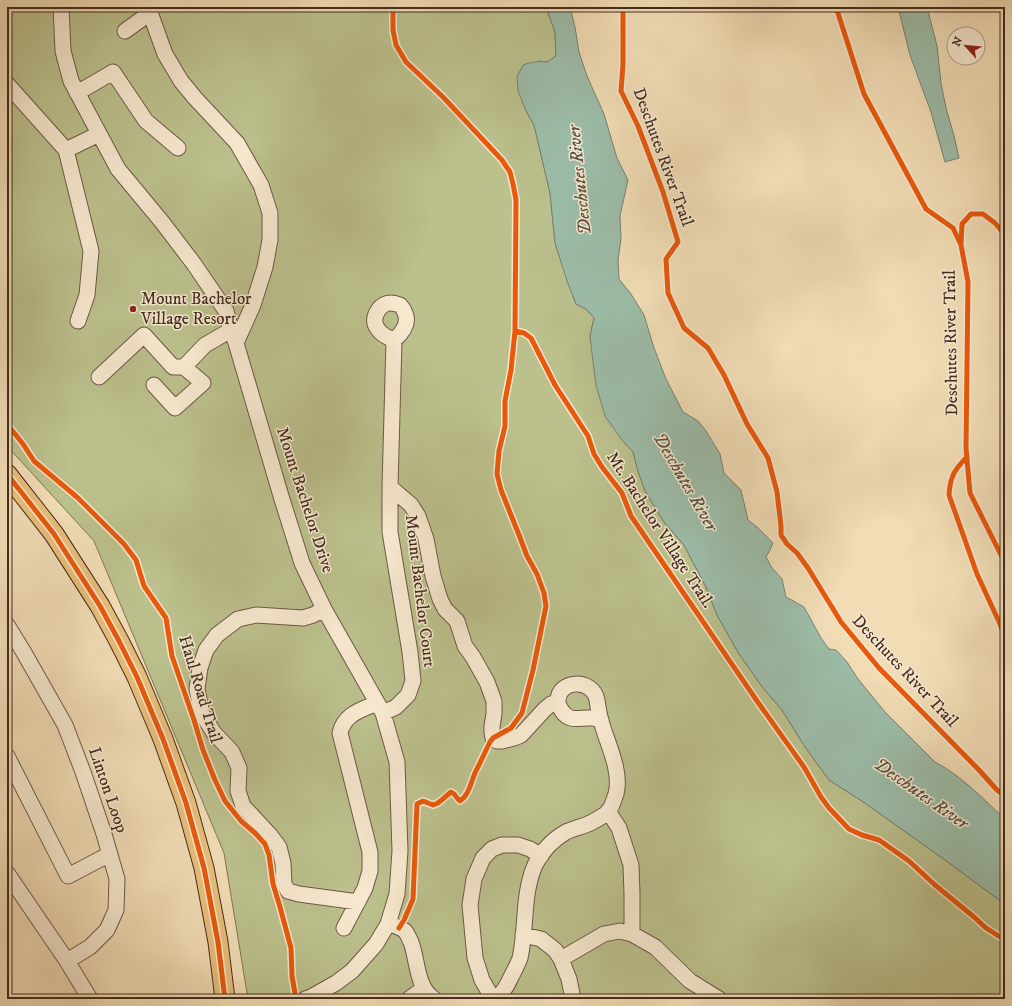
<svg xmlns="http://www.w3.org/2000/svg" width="1012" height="1006" font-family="'IM FELL DW Pica',serif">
<rect width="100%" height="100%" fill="#f1dcb5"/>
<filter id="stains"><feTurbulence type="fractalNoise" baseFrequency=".005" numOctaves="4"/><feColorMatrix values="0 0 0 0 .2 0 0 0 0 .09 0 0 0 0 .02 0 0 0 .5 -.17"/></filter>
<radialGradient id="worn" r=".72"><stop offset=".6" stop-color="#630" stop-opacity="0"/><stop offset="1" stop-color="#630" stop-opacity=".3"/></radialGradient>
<path fill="#bbc08c" stroke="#807656" d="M7,7h539l9,25 1,24 -9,6 -8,-1 -13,50 8,14 16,68 5,50 21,61 10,5 8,9 -4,18 32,104 11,12 5,19 7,20 19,31 20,23 22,42 11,28 22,39 24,34 19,22 23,37 24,33 33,21 83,59 31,23 29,21v95h-757l-24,-146 -130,-312 -87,-95z"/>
<path fill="#9cbca8" stroke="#798272" d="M546,7h24l5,20 4,25 8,24 17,38 13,44 11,22 -8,36 1,23 -3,21 1,19 12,15 13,21 10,33 12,31 17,33 15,9 8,10 14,23 4,19 17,17 7,30 9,7 16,16 -3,7 -4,7 6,11 10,11 4,18 18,10 17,31 8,11 7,1 11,12 11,17 27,33 50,50c27,14 48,37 70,57v85l-29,-21 -31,-23 -83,-59 -33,-21 -24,-33 -23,-37 -19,-22 -24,-34 -22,-39 -11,-28 -22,-42 -20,-23 -19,-31 -7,-20 -5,-19 -11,-12 -17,-24 -9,-31 -3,-23 -3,-26 4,-18 -8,-9 -10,-5 -9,-23 -12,-38 -5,-50 -16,-68 -8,-14 -8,-20 -1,-14 6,-12c8,-3 16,-4 24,-3l9,-6 -1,-24z
M898,7h29l10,39 4,37 5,25 8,28 5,22 -14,4 -14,-50 -21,-57z"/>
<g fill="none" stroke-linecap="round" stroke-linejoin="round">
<g stroke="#6f5845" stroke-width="17">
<path id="minor" d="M61,7l2,44 8,30 47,88 44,53 32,42 32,47 5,19 5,13 45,153 21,67 22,46 59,104 14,49 3,89 -3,43 -9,30 -12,20 -24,27 -16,12 -25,14 -6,2
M148,7l17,47 16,27 14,17 42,45 24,42 9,28v27l-5,27 -12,38 -17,38
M125,31l25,-18
M7,84l59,66
M77,93l36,-21 33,49 32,27
M78,321l9,-26 4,-44 -25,-101 33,-16
M99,377l45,-42 29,32h11
M154,385l21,23 28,-25 -19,-16 21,-22 26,-15
M390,487l21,18 7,11 8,23 7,37 7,23 5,10 12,12 8,25 8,11 14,25 7,19v13l-2,12v6l1,6 2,2 2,1h5l12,-3 7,-3 24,-26 6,-5 7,-1
M324,609l-11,6 -10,3 -47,-3 -18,4 -21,16 -11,15 -6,18 -3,21 5,25 12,19 18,19 7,16 -1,23 5,15 27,29 9,12 4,16 1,21 4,7 11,3 59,8
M7,625l16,26 42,74 18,47 21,62 13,45 -1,31 -9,20 -17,17 -23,14
M383,713l13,-6 12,-12 5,-14 -3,-29 -20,-120v-45l4,-147c8,-7 16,-16 11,-27 -1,-3 -3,-6 -5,-8 -3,-1 -7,-2 -10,-2 -4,0 -9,3 -11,6 -11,15 1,26 15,31
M7,756l61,120 42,-22
M608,811l11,17 12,37 1,29v40
M7,873l60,88 23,38
M388,924c5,1 12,3 17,7 3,3 4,8 6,11 7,19 5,45 23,57
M344,928l21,-40 5,-17v-19l-30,-119c4,-19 21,-23 37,-30
M523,935l18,4 14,11 6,9 8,20 4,20
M561,959l43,-25 16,-3 12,3 23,13 35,34 29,18
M409,999l15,-11
M493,999l-11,-19 -7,-22 -5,-53 4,-26 9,-21 9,-9 10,-4h16l12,4 11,7
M496,999c7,-6 11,-13 15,-22 3,-6 7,-13 9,-19 7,-31 2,-63 15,-93 7,-14 17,-25 31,-33 6,-3 15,-5 22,-8 5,-2 17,-9 21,-13 3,-4 5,-12 7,-17 6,-23 -9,-51 -15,-73 -2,-7 -3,-14 -4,-21 -4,-22 -40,-21 -39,2 0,3 2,6 4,9 8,12 18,6 30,7 3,0 6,1 9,2"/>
</g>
<g stroke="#442c20" stroke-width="21">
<path id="major" d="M7,474l47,60 46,72 19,35 18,36 26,62 23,64 18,65 14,74 7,57"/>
</g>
<use href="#minor" stroke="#f6e8cf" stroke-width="15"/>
<use href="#major" stroke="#e8be7a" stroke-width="19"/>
<g stroke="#f6e8cf" stroke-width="8">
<path id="cycleway" d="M394,7l-1,6v17l3,15 10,17 37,35 59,63 8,12 3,12 3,16 -1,131 9,2 7,5 24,47 33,51 6,18 8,13 20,26 9,23 126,185 47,66 17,30 8,11 20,21 13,6 17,5 30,21 26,24 39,32 12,11 19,12
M623,7v57l-2,27 17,35 25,66 15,50 -12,17 2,34 16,35 24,20 16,27 23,49 21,34 9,34 4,34v9l6,9 10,9 11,15 33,54 38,46 100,102 18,20 8,6
M836,7l28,87 62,115 27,19 8,17 7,37 -2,166 4,45 35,70
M961,244l1,-20 9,-10h12l12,9 10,12
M7,424l16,20 11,17 44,37 46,46 12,16 8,26 22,32 6,38 22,64 9,30 12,30 10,21 16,20 14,12 10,11 4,11 4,29 7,23 11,41 1,28 4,23
M967,457c-13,13 -17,20 -18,38l28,79 23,50 5,15
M7,474l47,60 46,72 19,35 18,36 26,62 23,64 18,65 14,74 7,57
M399,928l5,-8 9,-21 4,-95 6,-3 10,4 5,-2 13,-11c5,2 5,6 9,9 9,-6 11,-19 15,-28 5,-10 10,-21 15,-31l3,-4 18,-10 11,-15 11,-43 13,-64 -2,-13 -7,-19 -10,-18 -8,-21 -18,-45 -4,-16 2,-23 6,-25v-25l6,-31 4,-39"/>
</g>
<use href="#cycleway" stroke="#e8590c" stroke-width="5"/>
</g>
<circle fill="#8f2418" stroke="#f6e8cf" stroke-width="1.5" cx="133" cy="309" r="4"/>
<g text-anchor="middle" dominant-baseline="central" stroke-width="3" stroke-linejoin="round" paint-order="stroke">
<g font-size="17" fill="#442c20" stroke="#f6e8cf">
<text transform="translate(663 157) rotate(70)">Deschutes River Trail</text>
<text transform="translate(951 343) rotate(-91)">Deschutes River Trail</text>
<text transform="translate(305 500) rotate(72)">Mount Bachelor Drive</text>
<text transform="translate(660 530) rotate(57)">Mt. Bachelor Village Trail.</text>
<text transform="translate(420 591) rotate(83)">Mount Bachelor Court</text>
<text transform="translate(905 671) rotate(47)">Deschutes River Trail</text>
<text transform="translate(200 689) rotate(73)">Haul Road Trail</text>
<text transform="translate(108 790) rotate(71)">Linton Loop</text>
</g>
<g font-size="17" fill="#442c20" stroke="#f6e8cf" text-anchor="start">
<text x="141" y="299">Mount Bachelor<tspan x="141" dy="20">Village Resort</tspan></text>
</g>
<g font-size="18" font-style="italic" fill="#5a5042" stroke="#f6e8cf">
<text transform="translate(580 180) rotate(-96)">Deschutes River</text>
<text transform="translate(685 482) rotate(60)">Deschutes River</text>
<text transform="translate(921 794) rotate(35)">Deschutes River</text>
</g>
</g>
<rect width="1012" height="1006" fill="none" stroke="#f1dcb5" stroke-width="24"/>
<rect x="8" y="8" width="996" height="990" fill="none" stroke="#442c20" stroke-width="2"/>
<rect x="12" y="12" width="988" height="982" fill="none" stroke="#442c20"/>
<g transform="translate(966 46) rotate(297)"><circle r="19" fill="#f6e8cf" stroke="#af9d89"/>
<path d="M0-3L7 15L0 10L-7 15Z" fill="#8f2418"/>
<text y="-6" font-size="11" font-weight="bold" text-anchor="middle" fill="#442c20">N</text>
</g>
<rect width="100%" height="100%" filter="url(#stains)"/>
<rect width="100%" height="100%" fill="url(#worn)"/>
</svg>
